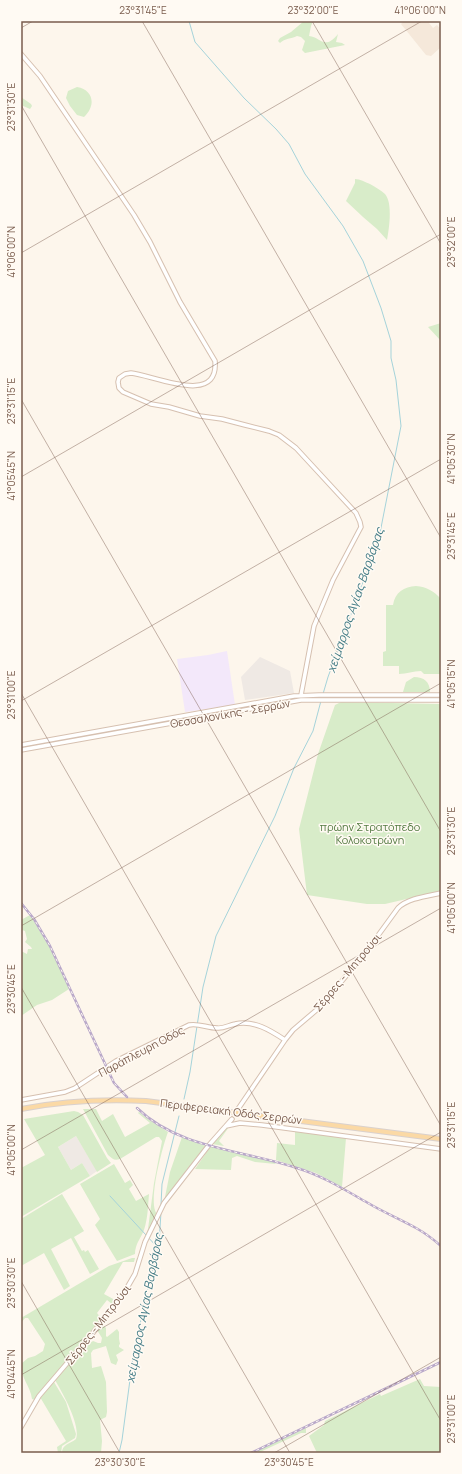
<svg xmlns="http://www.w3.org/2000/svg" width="462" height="1474" font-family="Manrope,sans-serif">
<rect width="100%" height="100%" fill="#fdf6ec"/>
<path fill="#f5e8da" d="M404,21h27l-2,2 4,5 4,-3 4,5v17l-10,9 -5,-1 -25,-31z"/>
<path fill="#efe9e4" d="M260,657l30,14 4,22 -49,7 -4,-23z
M76,1136l21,35 -7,5 -8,-13 -11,7 -13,-23z"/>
<path fill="#f3e8fa" d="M227,651l8,54 -50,7 -8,-53 31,-4z"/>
<path fill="#d8ecc9" d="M304,21h9l-2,5 -2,10c12,1 15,15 29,-2l-2,8 6,1 3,2 -40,8 -3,-3 3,-9 -4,-4 -4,-1c-6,3 -12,2 -17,7l-2,-2 2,-3 11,-6z
M77,87c17,3 19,19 7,30l-7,-2 -7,-9 -4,-8 2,-7z
M21,97l10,7 1,2 -2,3 -9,-4z
M355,179c5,0 10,3 15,5 5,3 11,6 15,10 8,9 4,35 2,46l-10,-11 -14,-12 -17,-16 9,-18z
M441,323v18l-13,-14z
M416,586c11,1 18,5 25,13v75h-17l-3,-3c-8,0 -14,3 -22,3v-8h-16v-14l3,-1v-46h7c2,-13 11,-18 23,-19z
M414,677c10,0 16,5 16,15h-27l3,-10z
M341,702l100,2v187l-56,13h-18l-60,-9 -8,-66 19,-75 17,-49z
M30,915l20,32 19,42 -17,11 -15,5 -16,11v-65l6,3 1,-5h4l-1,-2 -6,-5 2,-3 -2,-8 -3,-1 -1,-10z
M83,1109h13l6,12 11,-7 12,23 25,-14 -12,-10 1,-1 9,7 20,13c-5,13 -21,71 -11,82l-15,33 6,-18 6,-46 8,-42 -3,-4h-3l-36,22c-6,2 -7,0 -12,-4z
M74,1111l4,1 5,3 24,43 4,5 -14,9 -21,-36 -18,11 13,23 11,-7 8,13 -69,41v-49l24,-13 -21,-36z
M229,1127l-10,14 5,5 -12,-2 13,-15z
M295,1130l51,8 -4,49 -26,-14 -40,-13 1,-17 18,2z
M182,1137l24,9 -42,56 6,-30z
M211,1146h4l58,15 3,3 -21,-2 -18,-6 -5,2 -1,12 -36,-1z
M114,1164l11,19 5,-3 3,5 -4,4 7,12 13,-7c-1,11 -1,24 -5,36 -3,8 -9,14 -9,24l-18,7 -22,-36 5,-6 -20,-35z
M62,1194l22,37 -10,6 8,14 2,-1 1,2 3,-2 11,19 -9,5 -19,-36 -20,11 19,37 -6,4 -20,-37 -23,13v-47z
M132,1258h3l-1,4h-11l-19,32 11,6c7,-10 20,-24 21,-36 1,-2 0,-4 1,-6 3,18 -18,40 -29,53l4,-7 -5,-4 -10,13 4,5 3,-5 2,1 -71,86 -3,-1c-2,-14 -11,-20 -11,-35l7,-6 7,-2 8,-5 2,-7 -17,-26h-3l-4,5v-5l88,-52z
M102,1324l4,4v8l1,1 10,-8 2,3v7l1,5 -1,1v2l5,3 -8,5 2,5 -2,5 -5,-2 -5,-17 -13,4 -2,3 1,15 9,-2 5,16 1,30 -1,5 -6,3 2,21 -1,12h-39c0,-9 8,-9 14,-14 5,-14 -14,-47 -21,-59l29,-35h3l6,-4 5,2h3l1,-5 -5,-8z
M420,1379l4,7 17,1v66h-124l-8,-17 15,-11 1,-4 55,-27 1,2z
M54,1382l12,20 10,32 -1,4 -13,8 -1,7h-3l-1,-6 9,-6 -26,-44z
M306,1428v5h-5l-43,20h-5z"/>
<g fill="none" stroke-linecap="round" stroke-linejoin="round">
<path stroke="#a5d3da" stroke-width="1" d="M189,21l6,21 49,56 32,31 13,15 16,30 38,52 20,35 18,47 10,33v17l5,22 5,46 -22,112 -51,139 -5,17
M184,1099l6,-27 13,-85 13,-51 59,-120 19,-48 19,-37 9,-34
M110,1196l48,52
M161,1205l1,-21 17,-68
M119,1453l3,-13 11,-83 14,-65 12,-48 2,-32"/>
<g stroke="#d6c0b0" stroke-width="5.5">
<path id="secondary" d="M21,54l19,22 94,139 16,27 30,60 35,59c4,46 -62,14 -84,12l-6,1 -6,4 -1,4 1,6 4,4 28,12 18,3 31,9 22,3 23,6 24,6 10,4 17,13 60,65 4,9 1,5 -28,53 -19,46 -13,69
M21,745l273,-49 25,-1h122
M21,750l280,-50h140
M21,1100l44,-8 10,-4 41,-27 73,-36c10,-2 18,3 28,3 6,1 12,-3 18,-4 19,-4 35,6 50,16
M238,1109l47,-69 8,-10 27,-23 11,-13 35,-42 32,-44c10,-10 30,-12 43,-15
M226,1126l14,-3 22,2 179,24
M21,1427l18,-31 53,-62 32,-41 11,-19 10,-32 19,-39 45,-58 23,-26"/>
</g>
<g stroke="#dad1cd" stroke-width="6">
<path id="primary" d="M21,1109c41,-8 83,-10 125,-8l295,38"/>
</g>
<use href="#secondary" stroke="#fff" stroke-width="3.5"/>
<use href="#primary" stroke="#fbd9a5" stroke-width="4"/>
<g stroke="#b9a8c9" stroke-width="2.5">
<path id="rail" d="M21,903l13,16 16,27 64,137 13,14
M137,1108c42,41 107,42 160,60 26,8 48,22 71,35 15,9 32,16 48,25 9,5 17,11 25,18
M251,1453l190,-91"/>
</g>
<use href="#rail" stroke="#fffaf3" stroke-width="1" stroke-dasharray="3" stroke-linecap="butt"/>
</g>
<path fill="none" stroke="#7a5c4d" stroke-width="1" stroke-opacity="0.45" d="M142,21l299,517M312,21l129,223M21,28l12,-7M21,105l420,727M21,253l401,-232M21,399l420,727M21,477l420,-243M21,693l420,728M21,701l420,-242M21,926l420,-243M21,987l269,466M21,1150l420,-242M21,1281l99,172M21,1375l420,-243M274,1453l167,-96"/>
<g text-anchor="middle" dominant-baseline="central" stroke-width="3" stroke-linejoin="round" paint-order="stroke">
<g font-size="11" fill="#7a5c4d" stroke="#fffaf3">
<text transform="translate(230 713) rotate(-10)">Θεσσαλονίκης - Σερρών</text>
<text transform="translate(347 972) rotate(-50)">Σέρρες - Μητρούσι</text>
<text transform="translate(141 1051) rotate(-28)">Παράπλευρη Οδός</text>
<text transform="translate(231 1111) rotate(7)">Περιφερειακή Οδός Σερρών</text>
<text transform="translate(98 1324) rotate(-52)">Σέρρες - Μητρούσι</text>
</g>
<g font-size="11" fill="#537a41" stroke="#fffaf3">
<text x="370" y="826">πρώην Στρατόπεδο<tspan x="370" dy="13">Κολοκοτρώνη</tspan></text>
</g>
<g font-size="12" font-style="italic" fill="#437c86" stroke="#fffaf3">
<text transform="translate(355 600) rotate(-71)">χείμαρρος Αγίας Βαρβάρας</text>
<text transform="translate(144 1308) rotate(-79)">χείμαρρος Αγίας Βαρβάρας</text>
</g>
</g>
<rect width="462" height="1474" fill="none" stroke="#fffaf3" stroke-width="44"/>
<rect x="22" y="22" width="418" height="1430" fill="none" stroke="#7a5c4d" stroke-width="1.5"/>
<g font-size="10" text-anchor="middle" fill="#7a5c4d">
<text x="143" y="14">23°31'45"E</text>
<text x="313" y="14">23°32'00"E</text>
<text x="420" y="14">41°06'00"N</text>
<text transform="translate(11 107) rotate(-90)" y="4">23°31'30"E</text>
<text transform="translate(451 242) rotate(-90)" y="4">23°32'00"E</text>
<text transform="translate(11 252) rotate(-90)" y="4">41°06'00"N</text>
<text transform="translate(11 401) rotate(-90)" y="4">23°31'15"E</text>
<text transform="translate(451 459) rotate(-90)" y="4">41°05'30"N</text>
<text transform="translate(11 476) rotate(-90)" y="4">41°05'45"N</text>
<text transform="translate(451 536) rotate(-90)" y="4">23°31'45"E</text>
<text transform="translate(451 684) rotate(-90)" y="4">41°05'15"N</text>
<text transform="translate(11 695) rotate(-90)" y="4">23°31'00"E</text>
<text transform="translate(451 831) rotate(-90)" y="4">23°31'30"E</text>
<text transform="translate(451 908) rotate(-90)" y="4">41°05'00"N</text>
<text transform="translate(11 989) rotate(-90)" y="4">23°30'45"E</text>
<text transform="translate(451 1125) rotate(-90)" y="4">23°31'15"E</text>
<text transform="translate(11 1150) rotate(-90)" y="4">41°05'00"N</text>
<text transform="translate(11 1283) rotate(-90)" y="4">23°30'30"E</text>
<text transform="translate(11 1374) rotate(-90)" y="4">41°04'45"N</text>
<text transform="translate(451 1419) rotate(-90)" y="4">23°31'00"E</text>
<text x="120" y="1466">23°30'30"E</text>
<text x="289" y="1466">23°30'45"E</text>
</g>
</svg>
